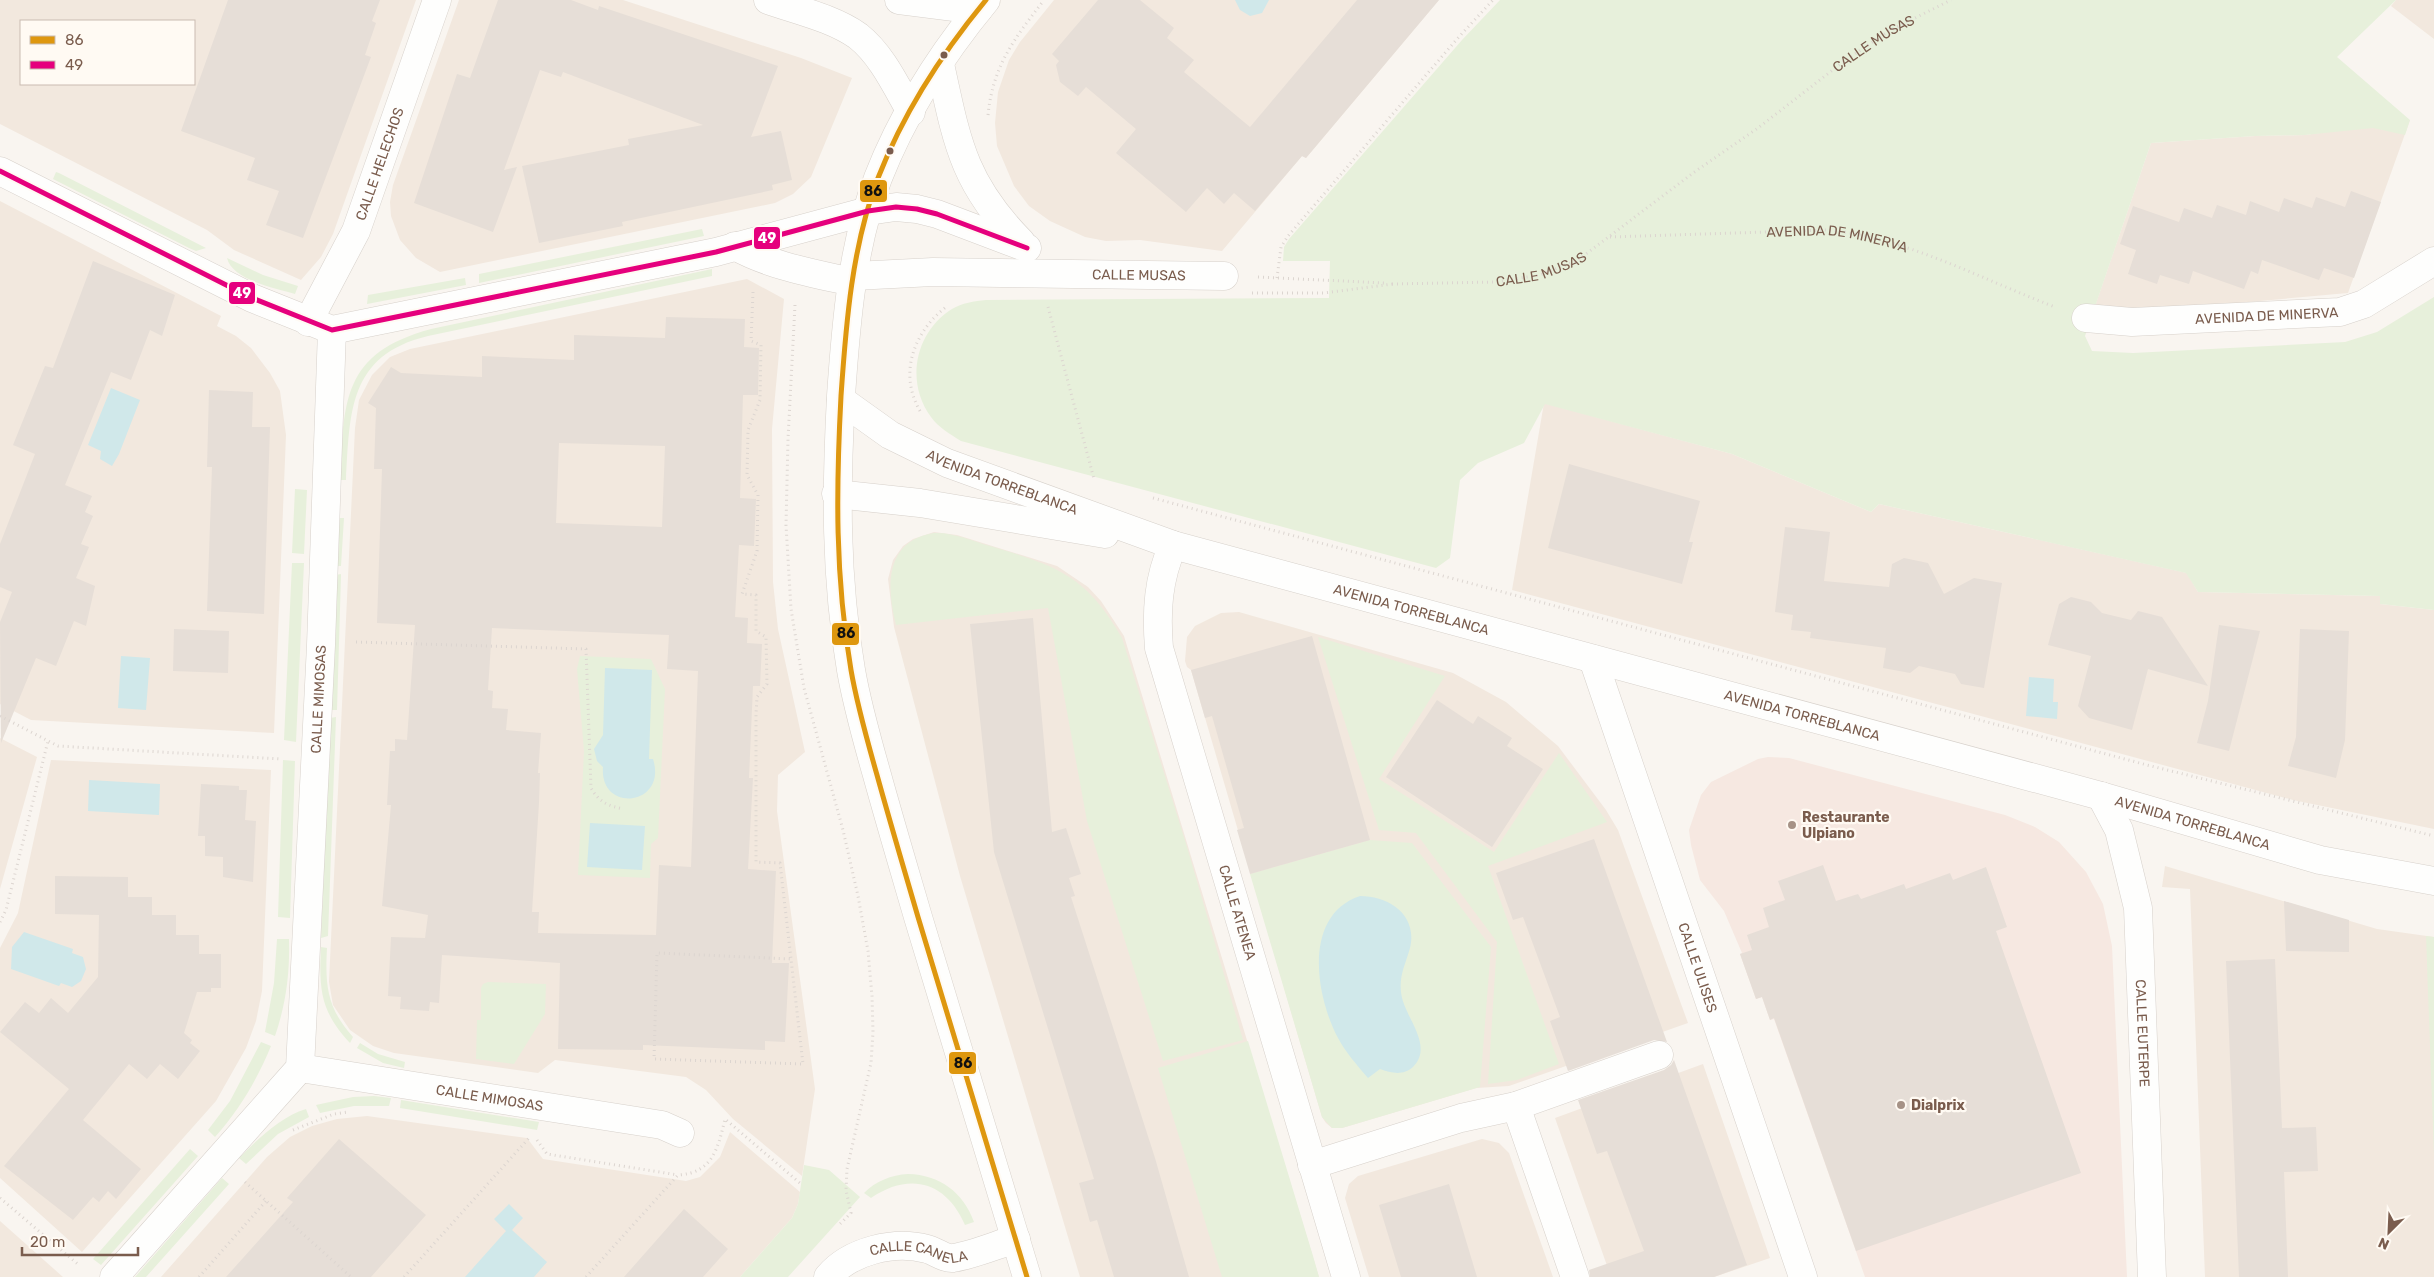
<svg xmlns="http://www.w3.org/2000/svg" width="2434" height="1277" font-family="Rubik,sans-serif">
<rect width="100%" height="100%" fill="#f9f5f0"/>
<path fill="#f2e8de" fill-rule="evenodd" d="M0,0h416l-83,234 -12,23 -20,23 -67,-30 -27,-20 -207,-106zM21,21h173v63h-173z
M459,0h164l178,58 51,20 -41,99 -18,17 -18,9 -335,69 -24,-14 -16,-18 -9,-24 -1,-14 3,-17z
M1054,0h385l-133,158 -4,-2 -80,95 -82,-11 -34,1 -21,-4 -35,-16 -21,-15 -15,-20 -17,-40 -2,-23 3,-31 11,-32 11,-18z
M2396,0h38v39l-43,-33z
M2410,120l-62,173 -200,18 -55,1 58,-169 104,-7 50,-1z
M0,201l221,115 -4,10 19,10 15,12 19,25 10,18 6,44 -12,298 -243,-13 -31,-16z
M747,279l37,20 -12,130 1,153 5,47 27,123 -27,23 -1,36 38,278 -13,87 -69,-57 -27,-29 -20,-13 -131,-17 -17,13 -144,-20 -21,-7 -23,-16 -17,-25 -4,-23 26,-554 4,-28 13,-25 18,-18 20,-8z
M1544,403l188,51 139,58 8,-8 308,69 11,19 182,4v8l54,6v219l-141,-29 -781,-210z
M934,532l23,3 100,31 31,21 13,14 23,35 195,641h-239l-120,-401 -66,-249 -6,-48 5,-19 10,-14 10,-7z
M1239,612l214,61 53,29 52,44 48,64 12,20 70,193 -179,63 -33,2 -134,40h-10l-6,-5 -4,-6 -131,-447 -4,-3 -2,-6 2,-24 8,-11 26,-13z
M0,738l37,19 -37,132z
M51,760l220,10 -9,221 -6,30 -10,27 -30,53 -134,151 -82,-74v-230l18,-35z
M2165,866l212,63 57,8v340h-229l-15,-388 -28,-2z
M1703,1064l67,194 -56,19h-103l-56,-159z
M367,1116l160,22 16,21 143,22 14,-4 20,-20 10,-25 70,60 -2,12 -6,14 -52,59h-579l106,-120 23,-20 22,-11 25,-7z
M1482,1139l17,4 10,10 44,124h-184l-24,-79 4,-14 9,-8z
M0,1221l63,56h-63z"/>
<path fill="#f6e8e1" d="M1768,757l21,1 216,57 30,12 24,15 27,30 17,32 9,42 15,331h-262l-91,-258 -4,1 -8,-23 -6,2 -16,-45 2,-1 -18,-42 -24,-31 -9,-35 -2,-15 12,-35 10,-13 47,-23z"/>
<path fill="#e7f0db" d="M1500,0h896l-59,57 73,63 -5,15 -32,-7 -68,7 -50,1 -104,7 -66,193 7,15 41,2 212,-11 32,-10 57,-35v313l-54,-6v-8l-182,-4 -12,-19 -307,-69 -8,8 -139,-58 -187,-50 -21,39 -46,20 -18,17 -10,78 -14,10 -475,-127c-11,-7 -22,-13 -30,-24 -26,-35 -16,-85 21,-108 10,-6 22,-8 34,-9l343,-2 1,-37h-47l1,-14 5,-8 173,-199z
M56,172l3,1 147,75 -10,3 -7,-3 -136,-69z
M702,229l2,7 -225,47v-9z
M227,258l36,17 35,11 -3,8c-20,-6 -63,-14 -68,-36z
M712,269v7l-284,60c-80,19 -78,77 -82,144h-6c4,-79 2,-127 91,-151z
M465,278l1,7 -99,19 1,-9z
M295,489l12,1 -3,64 -12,-1z
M338,518h6l-3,48h-6z
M934,533c19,-1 38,8 56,13 67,20 96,29 132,92l65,209 56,193 -80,21 -76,-240 -39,-213 -152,17c-10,-39 -11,-84 38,-92z
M292,563h12l-8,179 -12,-2z
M341,574v2l-4,134h-6l4,-135z
M1318,637l127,39 -66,103 115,73 65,-99 48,69 -119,44 71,198 -42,16 -29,4 9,-142 -81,-109 -37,-3z
M580,656l71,3 14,30 -7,149 -7,6 -1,34 -72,-3 6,-124 -7,-82z
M336,717l-8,219 -7,2 9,-220z
M283,760l12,1 -5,157 -12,-1z
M1370,840l42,3 79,104 -11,140 -138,41h-10l-10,-11 -72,-243z
M2426,936l8,1v219z
M277,939h12c1,34 -3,65 -14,97l-10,-4 9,-49z
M321,947l6,1c-2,38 0,60 26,89l-3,6c-30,-32 -31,-54 -29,-96z
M488,982l58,2 -1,30 -31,50 -38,-5 1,-39h4v-32l2,-4z
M1248,1041l65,215 6,21h-97l-64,-209z
M261,1042l10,4c-14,34 -32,64 -56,91l-7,-7 22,-29z
M360,1043l18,11 27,8 -1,6 -21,-5 -26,-15z
M374,1096l17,2 -2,8h-35l-34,7 -4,-8 37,-8z
M401,1100l138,22 -2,8 -137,-22z
M306,1109l3,8 -31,17 -32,30 -7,-6c19,-19 41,-41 67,-49z
M190,1149l8,7 -97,109 -8,-6z
M804,1165l25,5 31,27 -72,80h-48l52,-59 6,-14z
M908,1174c32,1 55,18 66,48l-9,3c-19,-44 -56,-53 -94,-27l-7,-5c12,-12 27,-18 44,-19z
M222,1178l7,6 -83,93h-11z"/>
<path fill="#d0e8ea" d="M1235,0h34l-7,13 -12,3 -10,-6z
M111,388l29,12 -21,54 -7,12 -12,-7 1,-8 -13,-6z
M121,656l29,2 -4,52 -28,-2z
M605,668l47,2 -3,89h4c15,47 -54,55 -50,8l-6,-6 -3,-12 9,-14z
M2029,677l25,2 -1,23h5l-1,17 -31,-3z
M89,780l71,4 -1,31 -71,-4z
M590,823l55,3 -3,44 -55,-3z
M1360,896c29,0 58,19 50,52 -4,15 -11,27 -9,44 2,24 34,53 12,75 -10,9 -22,6 -33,2l-12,9c-11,-13 -22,-25 -30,-40 -23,-43 -35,-123 22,-142z
M24,932l49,17 -1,4 11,4 3,12 -5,12 -9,6 -11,-4 -2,3 -48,-17 1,-22z
M509,1204l14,14 -11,12 35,32 -13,15h-69l41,-46 -12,-12z"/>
<path fill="#e6ded7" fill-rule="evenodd" d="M228,0h152l-8,21 4,2 -11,32 6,2 -68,181 -37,-13 13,-34 -32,-11 8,-22 -74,-27z
M498,0h73l27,10 1,-4 179,60 -27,71 30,-6 11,49 -20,5 1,5 -151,32 1,4 -84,17 -17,-77 107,-21 -1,-6 75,-14 -140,-53 -2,5 -21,-7 -36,100 13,-3 -24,65 -79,-29 43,-129 13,4z
M1098,0h42l34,28 -7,10 27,22 -10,12 66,55 107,-127h82l-133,158 -4,-2 -47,55 -21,-18 -10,11 -17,-16 -21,24 -70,-59 20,-24 -50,-42 -8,9 -18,-14 -4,-17 3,-4 -7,-7z
M2351,191l30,11 -27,76 -30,-10 -5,12 -57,-20 -4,14 -7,-3 -7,18 -51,-18 -4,13 -29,-9 -3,9 -29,-10 8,-24 -16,-6 13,-38 46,16 5,-14 28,10 5,-13 29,10 4,-14 29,11 5,-14 28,10 4,-11 29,10z
M93,261l82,34 -13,41 -12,-6 -19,50 -20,-8 -46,113 27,11 -7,16 8,4 -12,28 8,3 -13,31 19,8 -9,40 -12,-5 -18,45 -20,-8 -35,85 -1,-121 12,-30 -12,-5v-43l35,-90 -22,-9 32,-79 8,2z
M666,317l79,2 -1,28 15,1 -1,47h-15l-3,103 16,1 -2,47 -15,-1 -4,72 13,1 -1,25 15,1 -2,42h-7l-4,92h4l-5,91 28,2 -4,92h17l-4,79 -20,-1v9l-122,-5v5l-85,-1 2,-86 -118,-8 -3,48 -9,-1 -1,9 -29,-2 1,-12 -13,-1 3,-59 34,1 3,-23 -46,-9 9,-101h-4l3,-54h5v-12l12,1 8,-115 -38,-2 5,-154h-8l2,-61 -8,-5 23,-36 10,6 81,4v-21l92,4v-25l91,3zM559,443l106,3 -3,81 -106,-4zM492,628l177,7 -2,34 31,2 -7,196 -32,-2 -3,70 -118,-2 1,-21h-7l7,-109 1,-30h-2l3,-40 -35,-3 2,-21 -16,-1 1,-17 -5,-1z
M209,390l44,2 -1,35h18l-6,187 -57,-3 5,-144h-5z
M1569,464l131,37 -11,41h4l-11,42 -134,-36z
M1785,527l45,5 -6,49 65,6 3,-23 12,-6 24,5 16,31 30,-16 28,5 -18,105 -23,-4 -6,-10 -36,-8 -9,7 -27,-5 3,-20 -76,-10 1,-6 -20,-2 2,-15 -18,-3z
M2071,597l20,5 11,11 29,7 7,-9 24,6 46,69 -60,-17 -16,61 -43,-12 -11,-12 13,-50 -43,-11 11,-41z
M1033,618l19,214 14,-4 15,46 -12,4 6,18 -4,1 84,261 34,119h-75l-17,-57 -7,2 -11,-39 15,-4 -100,-327 -24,-228z
M2219,625l41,6 -31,120 -32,-8 11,-42z
M174,629l55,2 -1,42 -55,-2z
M2300,629l49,2 -4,109 -9,38 -48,-12 8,-29z
M1312,636l58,204 -120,34 -13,-44 7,-2 -32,-112 -7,2 -14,-48z
M1437,700l36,24 5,-8 34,22 -5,8 36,23 -51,78 -106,-70z
M201,784l38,2v4h8l-2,30 11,1 -3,61 -30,-5v-20l-18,-1v-20h-7z
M1594,839l73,203 -13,-2 -86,31 -18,-50 10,-4 -37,-100 -10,3 -17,-47z
M1823,865l13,36 22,-7 3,5 43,-15 2,5 44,-16 3,7 33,-13 21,60 -11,4 85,242 -225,78 -82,-233 -4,2 -8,-23 -6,2 -16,-45 12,-4 -5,-15 22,-8 -6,-19 22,-8 -7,-19z
M55,876l73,1v20h24v18h24v20h23v19h22v34h-10v4h-14l-13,41 8,7 -2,3 10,8 -22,28 -18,-15 -13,15 -18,-15 -46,56 58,49 -25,30 -8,-8 -9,11 -6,-5 -20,23 -69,-54 65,-77 -69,-57 25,-30 14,11 12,-15 17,15 30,-36 1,-62 -44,-1z
M2284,901l65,19v32l-63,-1z
M2275,959l7,169 34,-1 2,44 -34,1 4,105h-49l-13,-316z
M1674,1060l73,205 -33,12h-124l-1,-7 55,-19 -37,-100 -10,3 -19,-54 86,-30 7,-5z
M339,1139l87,76 -55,62h-145l67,-75 -6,-4z
M1449,1184l28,93h-76l-22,-72z
M684,1209l44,40 -25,28h-79z"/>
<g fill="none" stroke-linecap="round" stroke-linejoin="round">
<g stroke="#d7d1cb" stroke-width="29">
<g id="minor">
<path d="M940,64c17,78 23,119 81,178"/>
<path d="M0,171l252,127 80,32 384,-78 152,-41 28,-4 21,2 20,5 90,34"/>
<path d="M735,246c36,20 77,27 117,36"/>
<path id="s3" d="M854,276l79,-4 291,4"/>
<path id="s4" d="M2086,318l46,4 208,-10 24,-8 70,-43"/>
<path id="s5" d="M308,322l48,-91 81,-231"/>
<path id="s6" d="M1173,545c-15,34 -17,66 -14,103l187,629"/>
<path id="s7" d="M1593,659l210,618"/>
<path id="s8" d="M2101,796l18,34 19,78 14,369"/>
<path id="s9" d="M300,1068l362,57 18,8"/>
<path d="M1516,1106l59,171"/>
<path d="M1312,1165l149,-47 55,-12 143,-51"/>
<path id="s10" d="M114,1277l186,-209 21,-423 11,-315"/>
<path id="s11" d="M828,1277c22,-26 66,-37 99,-28 8,2 18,10 26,9 20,-3 43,-13 63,-19"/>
</g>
</g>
<g stroke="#d7d1cb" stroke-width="29">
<g id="tertiary">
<path d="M768,0c28,10 65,18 90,36 24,19 38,50 53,76"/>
<path d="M899,0l79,10"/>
<path id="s12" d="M841,400l49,35 57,28 226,82 928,251 219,64 114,21"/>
<path d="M836,494l84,9 185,31"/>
</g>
</g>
<g stroke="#d9d2cb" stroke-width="29">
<path id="secondary" d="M986,0c-43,52 -83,114 -108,178 -26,68 -32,145 -37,218 -5,94 -6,180 10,274 6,35 16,70 26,105 13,47 27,94 41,142 37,120 73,240 109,360"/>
</g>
<g stroke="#dcd5d0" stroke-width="3" stroke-dasharray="1 4" stroke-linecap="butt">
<path d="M988,115c5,-50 27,-77 56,-115"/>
<path id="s1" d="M1610,237l218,-7c79,8 153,49 227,77"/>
<path d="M1258,277l126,6"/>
<path d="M1277,278l4,-31 7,-11 169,-197 36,-39"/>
<path id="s2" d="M1392,284l103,-2 45,-7 38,-15 115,-87 65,-45 85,-66 46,-31 62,-31"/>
<path d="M753,292l-2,49 10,4 -1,55 -12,30 -1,45 11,20 -1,56 -15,43 14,1v36l10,6 1,47 -10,13 -1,17v148l24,1 23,201 -149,-5 3,-106 135,6"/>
<path d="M1252,293h72l69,-9"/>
<path d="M795,305l-7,134 -2,86 5,84 13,79 39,142 15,66 10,55 4,45 1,36 -2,31 -24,106 -1,21 5,23 -11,11"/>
<path d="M1048,307l46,172"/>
<path d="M920,411c-22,-38 -6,-79 26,-104"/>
<path d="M1153,498l994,267 287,71"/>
<path d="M356,642l230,7 5,139c8,14 17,18 33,21"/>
<path d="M0,716l58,30 223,13"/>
<path d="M0,922l6,-12 42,-169"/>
<path d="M293,1130l41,-16 14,-2"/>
<path d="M537,1140l10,14 131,21"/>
<path d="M245,1182l106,95"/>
<path d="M0,1198l80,68"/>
<path d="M199,1277l67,-76"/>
<path d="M404,1277l125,-139"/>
<path d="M586,1277l92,-102c35,-2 40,-27 47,-56l76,65"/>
</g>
<use href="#minor" stroke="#fefefd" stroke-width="28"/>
<use href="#tertiary" stroke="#fefefd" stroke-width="28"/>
<use href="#secondary" stroke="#fefefd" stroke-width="28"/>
<g stroke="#fffaf3" stroke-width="9">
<path id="bus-1" d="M986,0c-43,52 -83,114 -108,178 -26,68 -32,145 -37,218 -5,94 -6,180 10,274 6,35 16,70 26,105 13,47 27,94 41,142 37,120 73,240 109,360"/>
</g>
<g stroke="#fffaf3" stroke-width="9">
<path id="bus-2" d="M0,171l252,127 80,32 384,-78 152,-41 28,-4 21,2 20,5 90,34"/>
</g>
<use href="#bus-1" stroke="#de970f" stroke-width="5"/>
<use href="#bus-2" stroke="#e5007d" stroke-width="5"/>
</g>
<g fill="#7a5c4d" stroke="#fffaf3" stroke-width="2">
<circle cx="944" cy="55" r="4.5"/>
<circle cx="890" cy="151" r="4.5"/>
</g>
<g fill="#a69286" stroke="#fffaf3" stroke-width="2">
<circle cx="1792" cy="825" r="5"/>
<circle cx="1901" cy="1105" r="5"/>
</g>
<g text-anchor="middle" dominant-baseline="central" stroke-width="4.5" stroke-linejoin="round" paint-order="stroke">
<g font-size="14" fill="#7a5c4d" stroke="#fffaf3">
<text stroke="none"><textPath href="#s2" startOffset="556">CALLE MUSAS</textPath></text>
<text stroke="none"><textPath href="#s5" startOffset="174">CALLE HELECHOS</textPath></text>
<text stroke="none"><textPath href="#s1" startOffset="228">AVENIDA DE MINERVA</textPath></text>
<text stroke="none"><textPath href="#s2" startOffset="151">CALLE MUSAS</textPath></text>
<text stroke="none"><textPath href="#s3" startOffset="285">CALLE MUSAS</textPath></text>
<text stroke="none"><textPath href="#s4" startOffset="181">AVENIDA DE MINERVA</textPath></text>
<text stroke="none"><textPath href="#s12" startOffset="182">AVENIDA TORREBLANCA</textPath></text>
<text stroke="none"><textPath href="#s12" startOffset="611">AVENIDA TORREBLANCA</textPath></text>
<text stroke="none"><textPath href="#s10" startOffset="649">CALLE MIMOSAS</textPath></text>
<text stroke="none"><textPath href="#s12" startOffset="1016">AVENIDA TORREBLANCA</textPath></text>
<text stroke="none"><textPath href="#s12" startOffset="1421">AVENIDA TORREBLANCA</textPath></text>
<text stroke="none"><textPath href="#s6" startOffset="381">CALLE ATENEA</textPath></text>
<text stroke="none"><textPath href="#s7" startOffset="326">CALLE ULISES</textPath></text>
<text stroke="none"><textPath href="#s8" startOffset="244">CALLE EUTERPE</textPath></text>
<text stroke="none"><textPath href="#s9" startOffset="192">CALLE MIMOSAS</textPath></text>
<text stroke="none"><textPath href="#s11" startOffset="100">CALLE CANELA</textPath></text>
</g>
<g font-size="14" font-weight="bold" fill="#7a5c4d" stroke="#fffaf3" text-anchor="start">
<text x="1802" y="817">Restaurante<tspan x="1802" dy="16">Ulpiano</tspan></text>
<text x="1911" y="1105">Dialprix</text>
</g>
</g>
<g stroke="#fffaf3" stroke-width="2">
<rect x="859" y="179" width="29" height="24" rx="5" fill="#de970f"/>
<rect x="753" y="226" width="28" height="24" rx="5" fill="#e5007d"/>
<rect x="228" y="281" width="28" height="24" rx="5" fill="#e5007d"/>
<rect x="831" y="622" width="29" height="24" rx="5" fill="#de970f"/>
<rect x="948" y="1051" width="29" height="24" rx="5" fill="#de970f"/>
</g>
<g font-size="14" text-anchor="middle" font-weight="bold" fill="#fff">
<text x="767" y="243">49</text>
<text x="242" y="298">49</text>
</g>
<g font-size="14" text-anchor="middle" font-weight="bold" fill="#111">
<text x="873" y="196">86</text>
<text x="846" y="638">86</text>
<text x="963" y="1068">86</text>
</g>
<rect x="20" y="20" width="175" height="65" fill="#fffaf3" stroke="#cabbb1"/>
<rect x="30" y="36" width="25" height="8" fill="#de970f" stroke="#cabbb1"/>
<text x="65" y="45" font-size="15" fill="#7a5c4d">86</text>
<rect x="30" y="61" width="25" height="8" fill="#e5007d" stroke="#cabbb1"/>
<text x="65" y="70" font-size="15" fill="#7a5c4d">49</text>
<g transform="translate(2389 1232) rotate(204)" stroke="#fffaf3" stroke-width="4" paint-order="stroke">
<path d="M0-4L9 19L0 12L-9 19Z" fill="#7a5c4d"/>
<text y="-8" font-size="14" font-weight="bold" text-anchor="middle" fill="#7a5c4d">N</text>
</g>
<path d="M22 1247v8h116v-8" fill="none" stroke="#7a5c4d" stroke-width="2.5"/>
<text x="30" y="1247" font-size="15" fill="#7a5c4d" stroke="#fffaf3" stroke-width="4" paint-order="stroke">20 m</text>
</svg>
